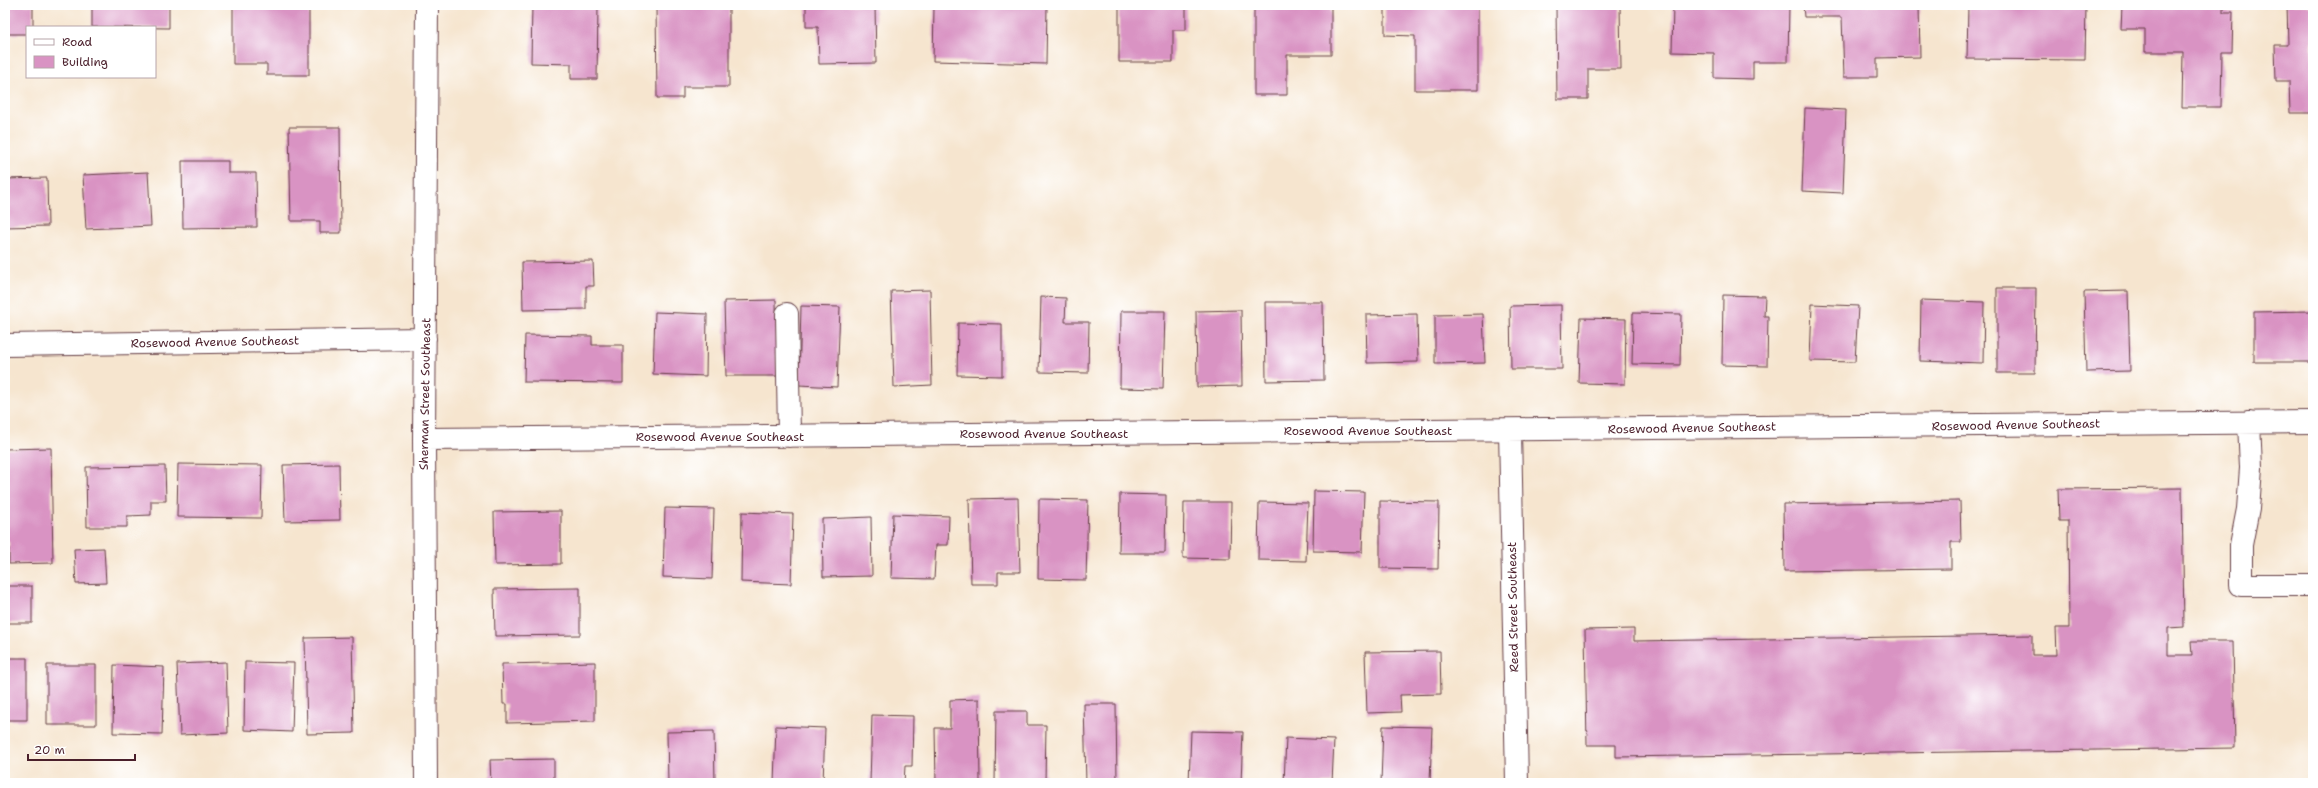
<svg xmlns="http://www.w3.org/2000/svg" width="2318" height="788" font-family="'Shantell Sans',sans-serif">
<rect width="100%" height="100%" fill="#fff"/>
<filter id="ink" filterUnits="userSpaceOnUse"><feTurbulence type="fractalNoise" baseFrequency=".025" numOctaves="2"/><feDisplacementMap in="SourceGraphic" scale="8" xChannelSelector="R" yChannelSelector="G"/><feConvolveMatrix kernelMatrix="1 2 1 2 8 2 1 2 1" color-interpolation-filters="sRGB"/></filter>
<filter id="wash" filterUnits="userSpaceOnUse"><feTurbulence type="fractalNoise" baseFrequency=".012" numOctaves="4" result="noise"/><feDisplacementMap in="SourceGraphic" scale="16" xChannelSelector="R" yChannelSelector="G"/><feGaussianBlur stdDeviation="0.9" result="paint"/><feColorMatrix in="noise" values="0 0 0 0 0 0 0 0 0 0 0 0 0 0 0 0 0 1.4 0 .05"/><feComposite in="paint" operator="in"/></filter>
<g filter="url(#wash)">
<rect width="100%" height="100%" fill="#f6e5cf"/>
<g id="blocks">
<path fill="#d993c3" d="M5,5h28v22h-6v7h-22z
M92,5h77v23l-77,-1z
M233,5h76v70h-42v-11h-34z
M532,5h66l-1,74h-26v-15l-40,-1z
M656,5h73v82h-46v11h-26z
M806,5h69l1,58 -57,1 -1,-37h-12z
M967,5h80l-1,59 -113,-3 1,-54 33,1z
M1119,5h67v25h-13v32h-54z
M1254,5h77v50h-44v40h-33z
M1385,5h93v85h-63v-54l-30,-1z
M1556,5h64l1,64h-33v30h-31z
M1673,5h116l-1,57h-35v17l-39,-1v-25l-42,-1z
M1803,5h116l1,52 -43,1v19h-33l-2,-60h-38z
M1968,5h118l-1,55 -118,-1z
M2122,5h101v7h10l-1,40h-10l-1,55h-39l1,-55h-38v-23h-24z
M2287,5h26v108h-23l-1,-32h-13l-1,-36h13z
M1805,108l41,2 -3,83 -41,-2z
M289,127h51l1,106h-21v-12h-29z
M182,161h46v12h28l1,54 -74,1z
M148,172l3,54 -65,3 -3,-54z
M47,178l1,48 -43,1v-48z
M593,261l1,25h-8v23l-63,1 -1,-48z
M1997,288h39l-1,85h-38z
M930,290l2,95 -38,2 -3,-96z
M2128,291l2,80 -44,1 -2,-80z
M1723,295l42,1 -1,20h4l-1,50 -45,-1z
M1041,297l25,1 -1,24h24l-1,51 -49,-1z
M776,300l1,76h-51l-2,-75z
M1921,300l63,2 -1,61 -63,-2z
M1265,302h58l1,78 -58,1z
M1812,304l46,2 -3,56 -45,-1z
M1561,305l1,64h-51l-1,-63z
M801,306l39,1 -3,80 -38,-2z
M1241,310l1,76 -45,1 -1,-76z
M1121,311h44l-2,78 -43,-1z
M2313,311v51h-59v-50z
M655,312l52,2 -1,62 -53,-2z
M1633,313l48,1 -1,51 -48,-1z
M1417,314l1,48 -51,1 -1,-48z
M1483,314l2,49 -50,1v-49z
M1581,318l45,1 -1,65 -46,-1z
M958,323l44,1v52l-45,-1z
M525,335l67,1v9h31v38l-99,-1z
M51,448l2,115 -44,1v-22h-4v-93z
M178,464l84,1 -1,53 -84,-1z
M339,464l1,56 -55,1 -2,-56z
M165,466l1,35h-15v14l-24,1v11h-40l-1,-60z
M2182,488l2,139 -16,1v27h24l-1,-14h42l2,107 -619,9v-12h-29l-2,-115 49,-1v12l398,-6v20h25l-1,-27h13l-1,-107h-9l-1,-32z
M1314,491l50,1 -2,60 -49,-1z
M1120,494l46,1 -1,58h-46z
M1018,498l2,74h-22v12h-27l-2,-85z
M1039,499l49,1 -2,80 -48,-1z
M1380,501l59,1 -1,67 -58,-1z
M1960,501l1,41h-10v27l-167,2 -1,-67z
M1184,502h47l-1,57 -47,-1z
M1259,502l49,1 -2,58 -48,-1z
M665,508l49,1 -2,70 -49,-2z
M561,511v53l-66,1 -1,-53z
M742,512l51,2 -2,70 -50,-2z
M893,514l56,2 -1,29h-12l-2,34 -43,-1z
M871,517l1,59 -49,1 -1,-58z
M104,548l2,35 -30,1 -2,-35z
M5,586h27v37h-27z
M580,588v47l-85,1 -1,-47z
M352,637l2,96 -47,1 -2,-96z
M1440,651l1,43 -41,1 1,17 -34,1 -2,-61z
M5,658h22v62h-22z
M226,662l2,71 -48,2 -3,-71z
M245,662l49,1 -2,69 -48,-2z
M595,662v59l-88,2v-19h-4l-1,-40z
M47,665h49v60h-49z
M114,665l50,2 -2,67 -49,-1z
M979,699l1,84h-44l-1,-55h15v-28z
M1084,704h32l1,79h-31z
M996,711h31v14h19l-1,58h-50z
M872,715l41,1 -1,50h-7l-1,17h-34z
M776,726l49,2 -2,55h-49z
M1383,726l49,1 -2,56h-49z
M714,731l1,52h-47l-1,-51z
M1191,731l52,1 -2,51h-52z
M1286,738l48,2 -2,43h-48z
M554,759v24h-63l-1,-23z"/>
</g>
</g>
<g filter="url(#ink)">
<use href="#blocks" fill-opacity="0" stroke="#643d44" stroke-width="1"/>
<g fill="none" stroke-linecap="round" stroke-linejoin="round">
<g stroke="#643d44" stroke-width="24">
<path id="minor" d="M787,314l2,122
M5,345l420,-6
M2249,422l2,46 -3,41 -7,36v40h72
M1510,430l7,353
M424,439l1889,-17
M426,783l-2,-344 3,-434"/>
</g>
<use href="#minor" stroke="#fff" stroke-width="22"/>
</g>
</g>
<g text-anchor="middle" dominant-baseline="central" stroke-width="3" stroke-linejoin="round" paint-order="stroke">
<g font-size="12" fill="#4a1f2b" stroke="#fff">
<text transform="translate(215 342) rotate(-1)">Rosewood Avenue Southeast</text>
<text transform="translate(425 394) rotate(-89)">Sherman Street Southeast</text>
<text transform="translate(2016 425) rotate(-1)">Rosewood Avenue Southeast</text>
<text transform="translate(1692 428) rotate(-1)">Rosewood Avenue Southeast</text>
<text x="1368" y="431">Rosewood Avenue Southeast</text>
<text x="1044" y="434">Rosewood Avenue Southeast</text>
<text x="720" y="437">Rosewood Avenue Southeast</text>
<text transform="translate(1513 607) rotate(-91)">Reed Street Southeast</text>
</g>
</g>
<rect width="2318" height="788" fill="none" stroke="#fff" stroke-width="20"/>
<rect x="26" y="26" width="130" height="52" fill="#ffffff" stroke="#b7a5aa"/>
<rect x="34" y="39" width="20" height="6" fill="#ffffff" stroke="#b7a5aa"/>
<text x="62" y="46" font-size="12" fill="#4a1f2b">Road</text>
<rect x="34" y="56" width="20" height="12" fill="#d993c3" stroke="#b7a5aa"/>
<text x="62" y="66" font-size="12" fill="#4a1f2b">Building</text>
<path d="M28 754v6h107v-6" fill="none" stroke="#4a1f2b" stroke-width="2"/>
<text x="34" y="754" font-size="12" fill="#4a1f2b" stroke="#ffffff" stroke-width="3" paint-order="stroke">20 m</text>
</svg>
